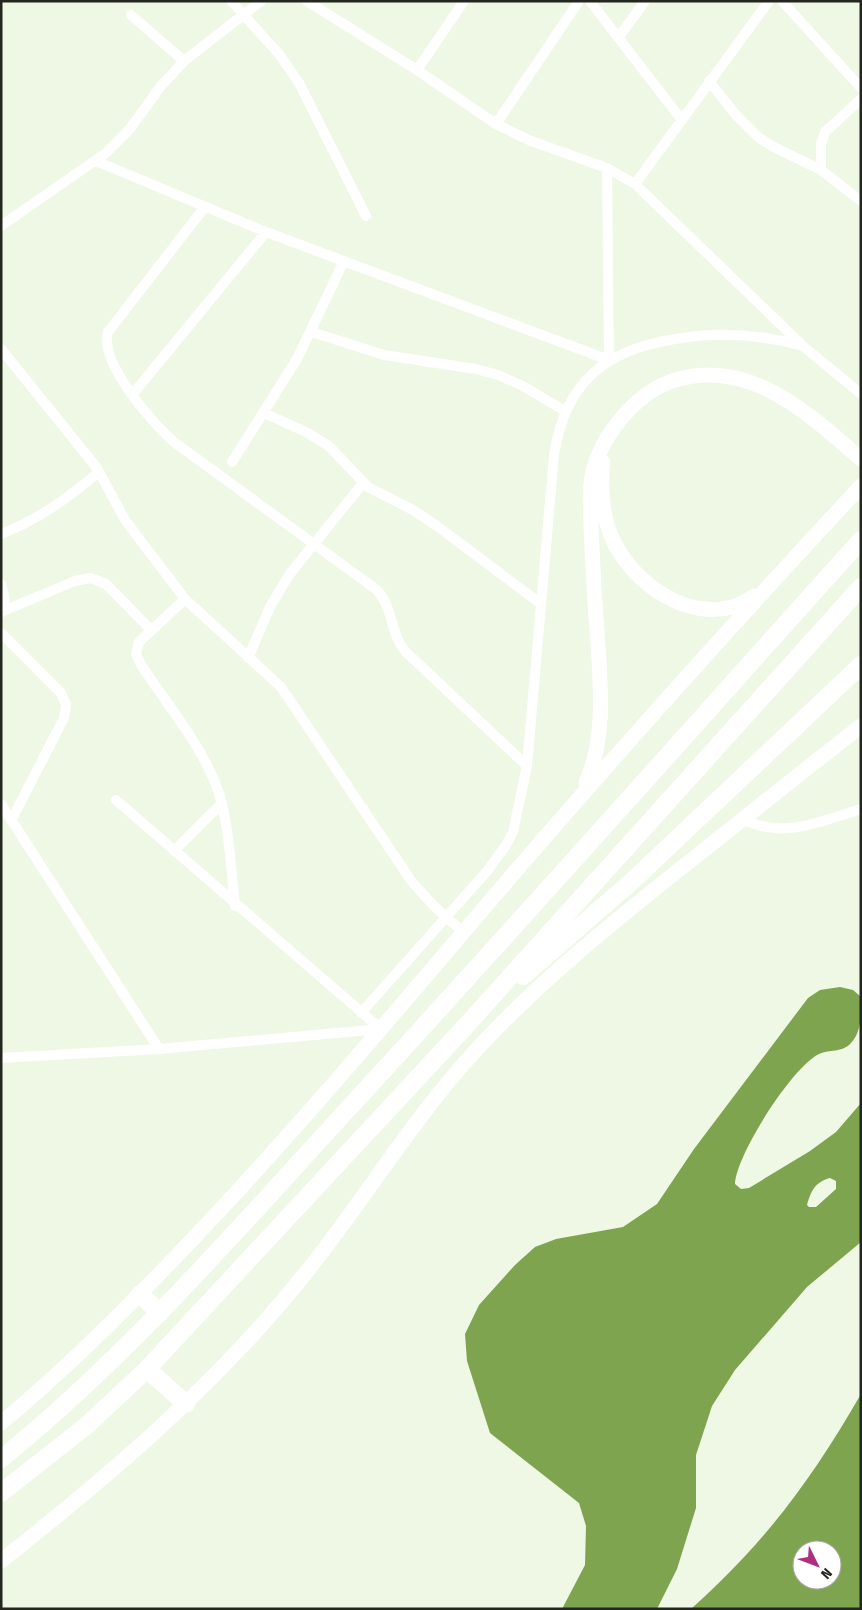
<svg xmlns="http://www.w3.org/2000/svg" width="862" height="1610" font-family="'Fira Sans Condensed',sans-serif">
<rect width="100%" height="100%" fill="#eef8e4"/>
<path fill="#7fa450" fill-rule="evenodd" d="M840,987l13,3 7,6c2,16 2,35 -9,47 -9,10 -21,6 -32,11 -27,13 -83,101 -84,130l6,5 8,-1 61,-37 26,-19 25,-29v139l-54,45 -72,83 -23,36 -16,49v53l-19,61 -20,40h-95l23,-44 1,-39 -7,-23 -89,-70 -23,-72 -2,-27 14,-29 36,-40 20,-18 21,-8 67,-12 34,-23 37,-55 114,-151 12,-8zM830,1178l6,3v8l-20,18h-7l-2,-2c4,-14 8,-23 23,-27z
M861,1394v215h-170c74,-66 121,-130 170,-215zM802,1550h30v30h-30z"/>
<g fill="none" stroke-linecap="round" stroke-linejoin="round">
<path stroke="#fff" stroke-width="10" d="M231,1l48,53 20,29 67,133
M307,1l110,69 79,54 35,17 76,27 28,16 168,162 58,48
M590,1l91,118
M782,1l79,87
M131,15l53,46
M618,38l27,-37
M417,70l47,-69
M709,81l27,34 22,22 14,9 49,24 40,31
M496,124l83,-123
M96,161l170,71 343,128 -2,-192
M821,170v-26l4,-12 36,-33
M635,184l134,-183
M204,208l-96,124c-9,30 44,91 66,110l203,148c16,17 13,43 28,61l122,115
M1,226l105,-73 23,-23 32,-44 23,-25 77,-60
M312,332l72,23 92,14 22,6 25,11 42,25
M1,349l96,119 28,52 60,79 96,88 131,195 21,23 30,27
M132,395l134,-163
M264,413l42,19 23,14 39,41 45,23 24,16 104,78
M232,462l65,-103 47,-98
M1,534c37,-14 68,-37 98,-62
M1,584l4,16 -3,12
M185,599l-46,43 -3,12 5,11c24,36 60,80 75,120 13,32 15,86 19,121
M1,612l74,-31 16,-3 15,6 45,46
M1,633l60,60 5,12 -2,13 -52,101
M248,658l22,-51 19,-32 74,-92
M116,800l265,229
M1,804l158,245
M743,819c40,21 78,2 118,-10
M174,851l48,-48
M361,1013l127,-143 18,-25 7,-13 14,-66 27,-311c11,-72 50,-105 121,-116 44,-8 85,-5 128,7
M1,1058l158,-9 222,-20"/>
<path stroke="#fff" stroke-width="15" d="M603,462c-3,24 -1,56 10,78 20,43 75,83 125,65 5,-2 11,-6 16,-9
M586,783c21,-48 14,-103 11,-153 -3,-34 -4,-68 -6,-102 0,-15 -2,-30 0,-45 5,-42 42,-88 81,-102 76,-25 136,32 189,78
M1,1423c58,-48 111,-100 163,-154 104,-107 200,-220 297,-334 130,-153 263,-302 400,-449
M1,1561c109,-86 216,-177 303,-286 60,-74 108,-156 173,-226 63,-68 135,-126 208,-184 58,-46 117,-93 176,-139"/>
<path stroke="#fff" stroke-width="18" d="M523,976l107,-93 231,-218
M140,1294l20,19
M147,1369l39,35
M1,1459c129,-105 235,-228 347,-350 173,-188 342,-379 513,-569
M1,1493l85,-67 61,-57 317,-341 397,-441"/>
</g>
<rect width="862" height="1610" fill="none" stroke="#23271f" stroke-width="5"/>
<g transform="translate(817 1565) rotate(132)"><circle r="24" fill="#ffffff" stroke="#a7a9a5"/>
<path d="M0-4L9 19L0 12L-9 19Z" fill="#ae2f7e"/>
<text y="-8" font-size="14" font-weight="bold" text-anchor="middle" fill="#23271f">N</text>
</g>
</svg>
